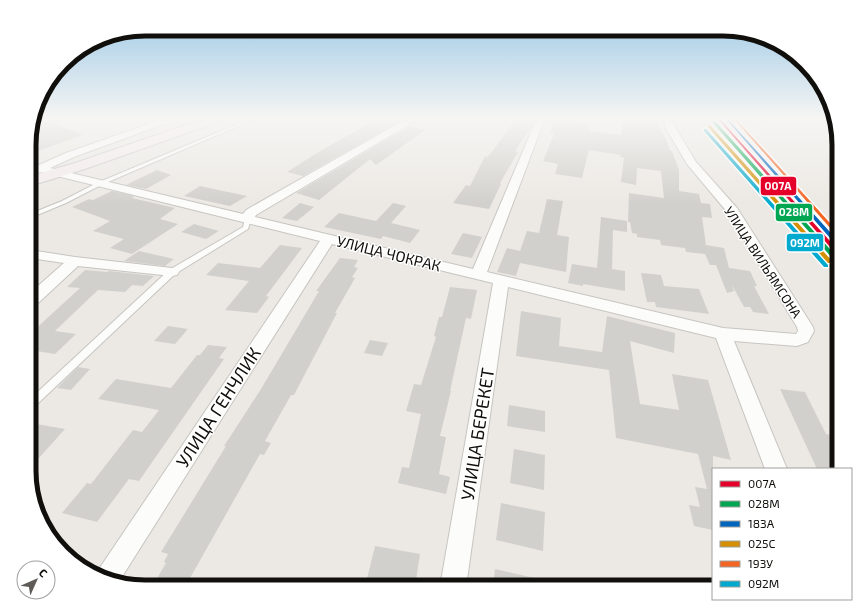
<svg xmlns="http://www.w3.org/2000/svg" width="868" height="616" font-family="'Exo 2',sans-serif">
<rect width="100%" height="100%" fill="#ece9e4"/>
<path fill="#d2d0cc" d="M379,118l18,5 -94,53 -16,-4 33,-21z
M517,118h14l-4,5 6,1 -18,27 3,1 -18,31 1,1 -12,25 -36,-6 13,-18 4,1 15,-30 3,1z
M555,120l36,4 -2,7 33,4v-15l34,2 5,10 2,1 7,17 2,1 7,19v21l20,3 2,9 9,1 2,14 -10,-1 4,28 18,3 5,20 21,3 7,15h-3l15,28 -16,-2 -3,-5h-6l-12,-22 2,6 -7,2 -11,-28h-6l-5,-11 -19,-2 -1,-4 -24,-3 -1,-5 -23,-3v-3l-5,-1 -2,-11h-2l1,-29 35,5 -3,-27 -24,-3 -1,17 -15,-3 3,-24 -4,-1 1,-2 -32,-5 -7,28 -27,-4 3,-10 -15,-3 9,-22 2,-5 -4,-1z
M52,122l31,13 -53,19v-26z
M410,126l15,4 -49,35 -6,-6 -51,41 -23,-7z
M157,170l14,5 -25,14 -20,-4z
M200,186l47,10 -17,10 -46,-10z
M112,191l22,5 -2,2 43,10 -15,11 18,5 -46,30 -22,-6 14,-9 -31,-8 17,-10 -38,-14 17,-8 4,1z
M547,199l16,2 -6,34 12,2 -3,35 -46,-9 -4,13 -19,-4 10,-24 13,3 7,-20 12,2z
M300,203l14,4 -17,14 -15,-3z
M393,203l13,3 -15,17 29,7 -10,13 -27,-7 -2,3 -57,-12 15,-14 37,8z
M601,217l26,4v11l-14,-2 -1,39 13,2v20l-42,-7v2l-15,-3 4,-19 25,4z
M194,224l25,7 -13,8 -25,-7z
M463,233l19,4 -10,21 -21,-4z
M280,245l22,3 -36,48 3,1 -12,16 -32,-3 24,-29 -43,-6 12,-12 42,5z
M139,251l35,8 -9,7 -41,-5z
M340,258l18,2 -4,7 4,1 -6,9 3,1 -20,35h2l-43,82h-3l-26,46 6,2 -7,12 -4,-1 -75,133h-33l14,-24 -2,-1 4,-8 -7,-2 65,-106h-2l37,-57 58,-98h-3z
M85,270l22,2 2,-1 45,5 -11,10 -11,-1 -7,7 -27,-2 -43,41 21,3 -21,20 -25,-4v-16l50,-46 -13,-1z
M641,273l20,2 3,11 35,3 10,25 -53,-7 -1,-5h-8z
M450,287l27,3 -6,29 -5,-1 -16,73h1l-11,45 6,1 -7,37 11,3 -4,17 -48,-11 4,-16 7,1 12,-54 -15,-3 8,-27 7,1 15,-48 -2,-1 5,-19h3z
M521,311l40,7 -2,28 43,6 5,-36 68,17 -1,20 -44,-12 10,63 39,6 -7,-36 36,6 23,80 -18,-4v74l-19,-4 -5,-21 11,2 -5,-20 12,2 -9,-35 -82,-16 -7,-68 -93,-14z
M168,326l20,3 -13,15 -21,-3z
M370,340l18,3 -6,13 -18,-3z
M208,345l19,2 -8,11 5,1 -85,122 -10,-2 -32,43 -35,-9 25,-30 4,1 42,-54 9,2 17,-22 -61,-11 18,-20 55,9 26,-33h3z
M78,367l12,2 -19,21 -14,-2z
M780,389l25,3 21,42 5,1 8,14v20h-22z
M509,405l36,6v21l-38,-6z
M36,424l29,5 -35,39v-39z
M514,449l31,6 -1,35 -34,-7z
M501,503l44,9 -2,39 -47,-11z
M375,546l45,8 -5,33h-50z
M495,569l57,13v5h-59z"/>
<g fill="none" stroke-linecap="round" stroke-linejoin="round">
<g stroke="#c7c5c1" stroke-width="2">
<path id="lane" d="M252,118h5l-156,67 -35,18 -36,15v-4l32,-13 35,-18z
M248,217l3,2 -3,10 -73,45 -142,134 -3,1v-10l139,-129 74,-43 2,-8z"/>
</g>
<g stroke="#c7c5c1" stroke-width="2">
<path id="street" d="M44,118h12l-1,2 -24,6 2,-5z
M165,118h11l-1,2 -101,37 -24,11 193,46 3,-4 162,-92h10l-1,2 -161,95 -1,2 218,52 64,-151h8l-58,154 236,56 73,6 2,-3 -1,-4 -69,-114 -41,-49 -22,-37 -1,-9h8l3,9 21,35 41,46 76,119 1,4 -6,11 -11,4 -63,-5 53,128h-22l-49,-131 -208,-51 -42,300h-26l53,-304 -161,-39 -212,336 -23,-8 223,-331 -279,-69 -11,4v-7l36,-16z
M30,250l45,7 97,11 5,1 2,3 -2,3 -5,1 -94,-10 -42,39 -6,1v-13l34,-30 -34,-5z"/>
</g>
<g stroke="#c8c7c5" stroke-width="2">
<path id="primary" d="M206,118h17l-2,3 -136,48 -55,17v-10l45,-13z"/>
</g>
<use href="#lane" fill="#fcfcfb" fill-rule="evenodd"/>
<use href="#street" fill="#fcfcfb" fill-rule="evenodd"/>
<use href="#primary" fill="#f4ecec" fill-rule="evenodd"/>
<g stroke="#fff" stroke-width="3">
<path id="rail-1" d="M717,118h2l120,133v4h-2z"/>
</g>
<g stroke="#fff" stroke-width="3">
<path id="rail-2" d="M713,121h2l122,136v2h-4l-120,-136z"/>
</g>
<g stroke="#fff" stroke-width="3">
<path id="rail-3" d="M725,118h2l112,124v4h-2z"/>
</g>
<g stroke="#fff" stroke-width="3">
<path id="rail-4" d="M708,125h2l122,136v2h-4l-120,-136z"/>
</g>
<g stroke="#fff" stroke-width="3">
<path id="rail-5" d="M733,118h2l104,115v4h-1z"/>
</g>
<g stroke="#fff" stroke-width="3">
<path id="rail-6" d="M704,129h2l122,136v2h-4l-120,-136z"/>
</g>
<use href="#rail-1" fill="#e4002b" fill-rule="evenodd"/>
<use href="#rail-2" fill="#00a651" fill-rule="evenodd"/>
<use href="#rail-3" fill="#0065bd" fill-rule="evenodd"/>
<use href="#rail-4" fill="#d48f02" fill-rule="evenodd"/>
<use href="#rail-5" fill="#f26522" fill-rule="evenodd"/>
<use href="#rail-6" fill="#00a9ce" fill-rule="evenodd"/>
</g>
<linearGradient id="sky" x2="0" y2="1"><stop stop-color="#97c6e6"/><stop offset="0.58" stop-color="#f6f5f3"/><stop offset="1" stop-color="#f6f5f3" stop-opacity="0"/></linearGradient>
<rect width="868" height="204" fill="url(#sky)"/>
<g text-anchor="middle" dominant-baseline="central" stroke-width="3" stroke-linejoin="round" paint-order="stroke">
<g font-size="13" fill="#110f0c" stroke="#fff">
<text transform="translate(763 262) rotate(57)">УЛИЦА ВИЛЬЯМСОНА</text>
</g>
<g font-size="15" fill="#110f0c" stroke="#fff">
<text transform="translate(389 253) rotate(14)">УЛИЦА ЧОКРАК</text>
</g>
<g font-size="18" fill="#110f0c" stroke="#fff">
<text transform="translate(218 407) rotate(-57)">УЛИЦА ГЕНЧЛИК</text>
<text transform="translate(477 434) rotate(-81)">УЛИЦА БЕРЕКЕТ</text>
</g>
</g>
<path d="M0 0H868V616H0ZM145 36H723A109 109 0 0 1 832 145V471A109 109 0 0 1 723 580H145A109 109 0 0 1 36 471V145A109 109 0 0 1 145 36Z" fill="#fff" fill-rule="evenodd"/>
<path fill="none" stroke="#110f0c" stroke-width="5" d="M145 36H723A109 109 0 0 1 832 145V471A109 109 0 0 1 723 580H145A109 109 0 0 1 36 471V145A109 109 0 0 1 145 36Z"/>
<g stroke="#fff" stroke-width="1.5">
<rect x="760" y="176" width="37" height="20" rx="4" fill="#e4002b"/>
<rect x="775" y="203" width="38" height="19" rx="4" fill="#00a651"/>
<rect x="786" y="233" width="38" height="19" rx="4" fill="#00a9ce"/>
</g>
<g font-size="11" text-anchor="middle" font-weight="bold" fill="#fff">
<text x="778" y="190">007А</text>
<text x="794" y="216">028М</text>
<text x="805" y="247">092М</text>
</g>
<rect x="712" y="468" width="140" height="132" fill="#ffffff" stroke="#a09f9e"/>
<rect x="720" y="481" width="20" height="6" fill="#e4002b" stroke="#a09f9e"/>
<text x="748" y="488" font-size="12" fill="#110f0c">007А</text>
<rect x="720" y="501" width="20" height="6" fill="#00a651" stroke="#a09f9e"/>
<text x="748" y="508" font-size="12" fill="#110f0c">028М</text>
<rect x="720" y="521" width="20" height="6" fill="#0065bd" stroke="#a09f9e"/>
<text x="748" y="528" font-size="12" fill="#110f0c">183А</text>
<rect x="720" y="541" width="20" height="6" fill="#d48f02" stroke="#a09f9e"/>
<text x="748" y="548" font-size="12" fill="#110f0c">025С</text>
<rect x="720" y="561" width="20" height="6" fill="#f26522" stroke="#a09f9e"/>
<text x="748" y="568" font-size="12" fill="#110f0c">193У</text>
<rect x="720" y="581" width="20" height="6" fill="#00a9ce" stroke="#a09f9e"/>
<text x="748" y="588" font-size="12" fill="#110f0c">092М</text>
<g transform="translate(36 580) rotate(45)"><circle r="19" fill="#ffffff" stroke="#a09f9e"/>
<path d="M0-3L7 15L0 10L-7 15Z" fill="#5e5b58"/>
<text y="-6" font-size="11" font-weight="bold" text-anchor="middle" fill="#110f0c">С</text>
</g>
</svg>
